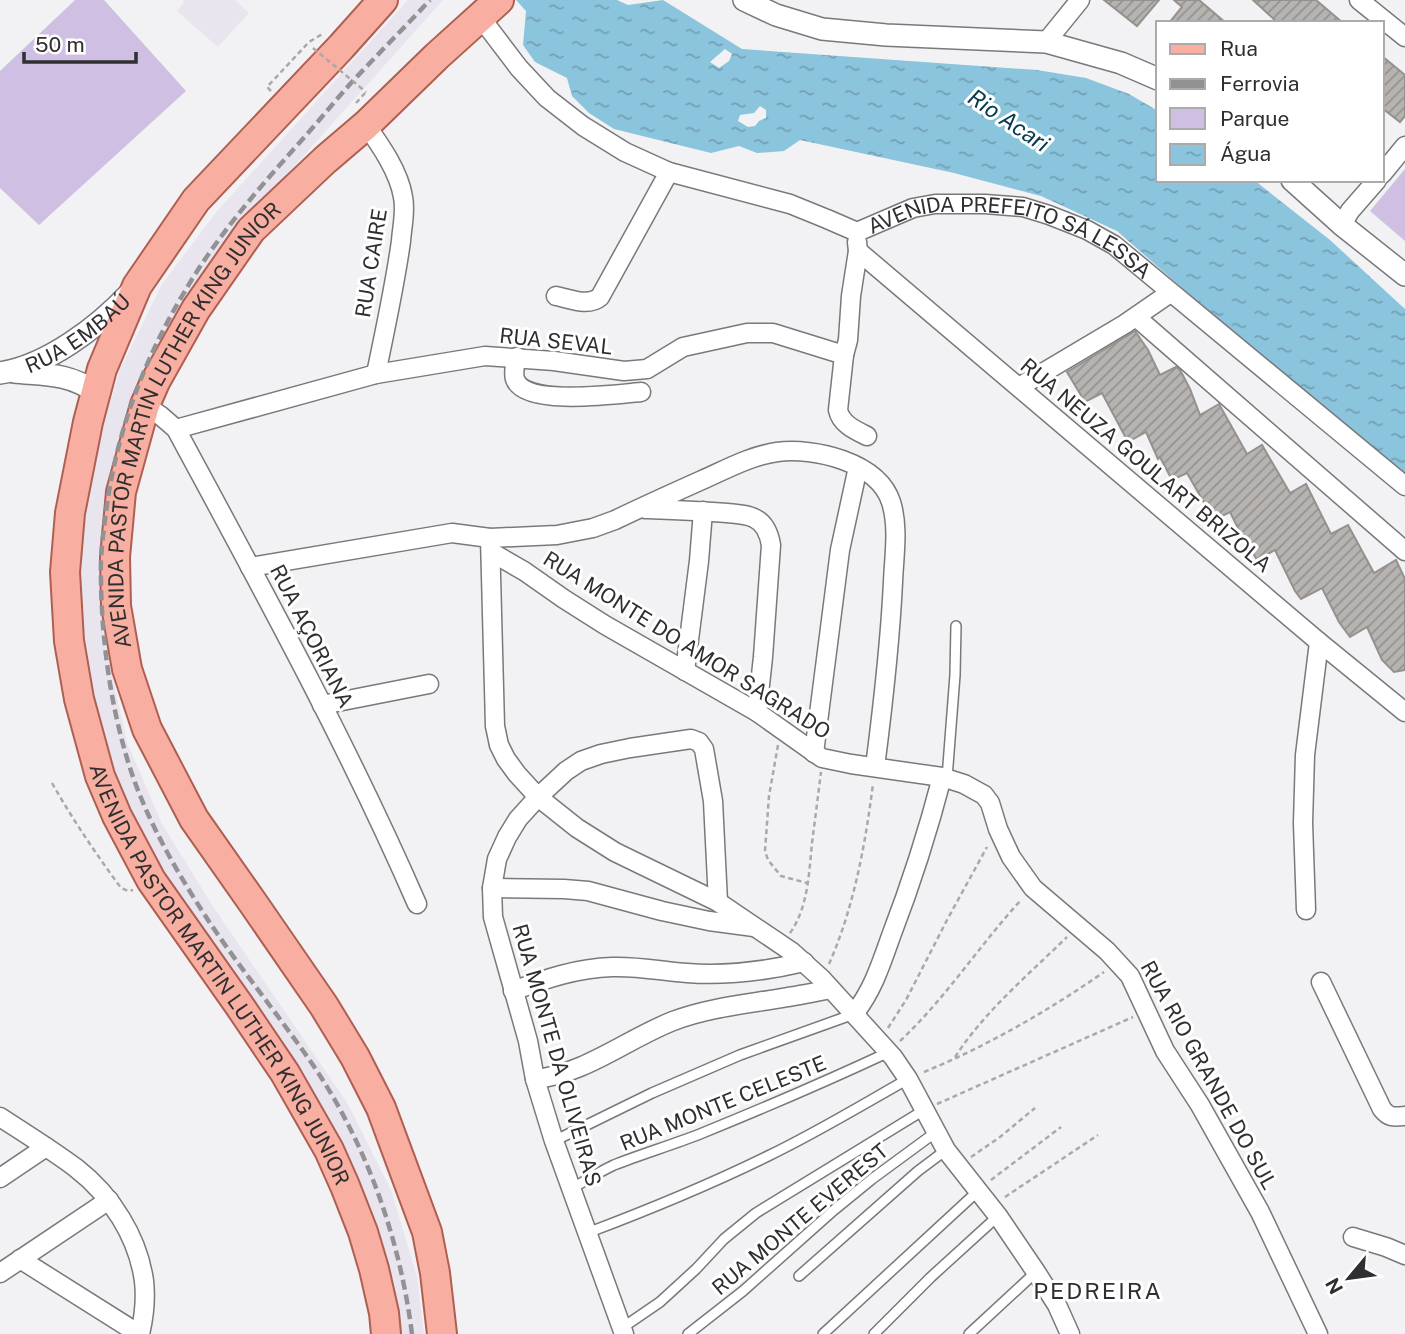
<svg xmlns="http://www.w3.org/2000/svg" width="1405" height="1334" font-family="'Public Sans',sans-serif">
<defs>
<pattern id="water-ripples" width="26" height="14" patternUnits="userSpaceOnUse" patternTransform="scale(1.75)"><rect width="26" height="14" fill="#8bc4dd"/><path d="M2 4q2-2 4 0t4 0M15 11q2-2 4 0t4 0" fill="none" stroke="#72a0b4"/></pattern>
<pattern id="building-hatch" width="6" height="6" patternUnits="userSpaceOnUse" patternTransform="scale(1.75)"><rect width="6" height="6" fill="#b6b3b1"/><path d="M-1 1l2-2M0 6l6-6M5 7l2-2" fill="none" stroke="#949290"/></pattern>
</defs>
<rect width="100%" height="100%" fill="#f2f1f4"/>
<path fill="#e9e5ef" d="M182,0h53l14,13 -31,34 -41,-36 7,-9z
M408,0h35l-212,237 -37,53 -87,277 4,103 16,72 35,82 52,84 134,196 43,86 26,87 7,57h-29l-30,-131 -38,-88 -53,-81 -84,-116 -52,-84 -35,-83 -16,-73 -9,-101 12,-107 30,-100 42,-86 56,-74z"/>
<path fill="#cfbfe3" d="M75,0h29l82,91 -147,134 -39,-37v-117z
M1405,169v72l-35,-30z"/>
<path fill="url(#water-ripples)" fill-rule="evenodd" d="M516,0h101l11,5 35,-5 79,49 295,21 49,8 43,16 29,17v69h96l76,60 75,69v165l-54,-38 -234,-205 -76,-35 -87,-23 -154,-33 -16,11 -27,2 -18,-7 -28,7 -97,-24 -25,-16 -17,-17 -5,-18 -32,-16 -12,-17 3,-34zM725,49l7,5 -3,7 -10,7 -9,-6zM760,106l6,4v8l-7,3 -4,5 -7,1 -10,-6 2,-6 14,-2z"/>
<path fill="url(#building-hatch)" stroke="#94918f" stroke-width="2" d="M1104,0h55l-22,26z
M1174,0h25l27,23h-57l13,-16z
M1253,0h63l27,23h-65z
M1382,56l23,19v41l-5,6 -18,-14z
M1135,331l13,19 12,25 16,-8 4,3 10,19 10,26 19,-11 28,50 15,-9 28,48 16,-9 25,50 17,-9 26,48 22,-13 9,19v91l-11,2 -12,-12 -15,-33 -17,10 -11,-15 -17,-34 -21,11 -6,-8 -20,-41 -18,10 -14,-24h-1l-12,-24 -16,8 -27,-47 -15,7 -12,-23 -2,2 -12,-27 -18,10 -26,-49 -17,9 -18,-30z"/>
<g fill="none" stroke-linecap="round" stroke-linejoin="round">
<g stroke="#79787b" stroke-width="12">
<path id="service" d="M947,778l8,-103 1,-49
M554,1141l98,-48 88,-38 114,-41
M571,1189c14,-8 28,-17 43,-24 28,-11 58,-20 86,-31 64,-26 127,-53 189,-82
M587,1233c61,-23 122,-48 181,-77 48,-23 94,-51 140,-77
M799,1276l119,-105 28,-21
M622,1328l38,-26 36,-33 28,-30 32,-26 168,-103
M688,1334l55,-43 91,-81 38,-31 64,-47
M823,1334l155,-143
M874,1334l57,-57 67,-61
M969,1334l67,-62"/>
</g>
<g stroke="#79787b" stroke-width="21">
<g id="minor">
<path d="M1359,0l46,37"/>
<path id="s1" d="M481,18l38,50 28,30 36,28 42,26 44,20 121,32 37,15 30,13 56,-24 22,-4h50l38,3 26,8 38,15 27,15 291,241"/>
<path d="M1046,42l34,-42"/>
<path d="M366,125c15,21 33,47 37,72 3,14 -1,30 -2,44 -6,44 -16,89 -25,133"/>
<path d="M1382,174l23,-28"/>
<path d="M1342,225l8,-14 27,-31"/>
<path d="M857,242l1,9 -7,45 -3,44 -4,15 -6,55c3,14 17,20 29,26"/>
<path d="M858,251l461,391 86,70"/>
<path d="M556,296c15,3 32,11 44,1l69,-125"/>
<path d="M1136,317l269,234"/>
<path d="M517,357c-2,7 -4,15 -2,22 9,28 103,15 126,13"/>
<path d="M1019,387l106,-63 45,-31"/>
<path d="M145,405l16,11 15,13c84,156 170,312 241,475"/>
<path d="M176,429l200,-55 109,-18 69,5 70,10 23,-2 36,-22 64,-14h26l71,22"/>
<path d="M645,509c27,1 55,2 82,4 9,1 19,1 27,5 11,5 15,15 17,27l-8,112 -6,55"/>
<path d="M490,538l5,188 4,19 7,14 11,15 21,23 39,31 38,24 103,50 74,50 30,27 71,78 15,22 38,71 52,66 38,56 21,33 13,29"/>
<path d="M491,552l33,19 40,28 41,26 152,87 65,46 29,6 91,13 22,7 20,11 6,8 8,26 13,28 22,31 74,63 23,25 35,75 35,54 60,107 58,122"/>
<path d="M250,567l202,-34 38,5 67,-3 36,-7 22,-8c29,-14 58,-27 87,-40 25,-11 48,-24 75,-28 37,-5 101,10 114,50 8,25 3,54 2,80 -3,62 -10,123 -18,185"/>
<path d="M685,671l14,-110 4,-50"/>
<path d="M322,705l107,-21"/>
<path d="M814,753l26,-203 18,-83"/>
<path d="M492,888l72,1 24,2 74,20 47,10 45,6"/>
<path d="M1306,910l-3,-87 2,-68 14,-113"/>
<path d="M1321,982l61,127c7,9 12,8 23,7"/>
<path d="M513,991c32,-12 64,-23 99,-24 25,-1 50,4 75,6 39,3 79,-2 117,-11"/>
<path d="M854,1014c19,-24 27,-50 37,-78 20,-52 37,-105 51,-159"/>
<path d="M535,1079c50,-5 92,-40 138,-58 37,-14 76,-17 115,-24 14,-2 28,-5 42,-8"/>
<path d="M0,1117c26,17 52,33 76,51 35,27 62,69 68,113 2,18 0,36 -4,53"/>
<path d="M0,1178l46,-31"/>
<path d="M1353,1237l33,10 19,8"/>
<path d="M20,1259l119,75"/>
<path d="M0,1273l109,-73"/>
<path d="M624,1334l-70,-193 -19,-62 -7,-38 -35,-124 -1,-29 5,-29 10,-22 11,-18 20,-22 28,-26 15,-10 20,-7 29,-6 61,-9 8,3 5,7 9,52 5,101"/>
</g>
</g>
<g stroke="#79787b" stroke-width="24">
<g id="tertiary">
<path d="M744,0l32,15 46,14 64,6 160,7 75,21 37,16"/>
<path d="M1292,180l50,45 63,50"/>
<path d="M14,372c33,3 53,1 82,20"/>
<path id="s2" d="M0,373c47,-7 98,-46 130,-80"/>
</g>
</g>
<g stroke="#af5f51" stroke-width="32">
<g id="primary">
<path id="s3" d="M383,0l-42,47 -145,153 -59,86 -35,83 -14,53 -18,91 -5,59 4,69 10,58 21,77 17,40 34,64 88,125 46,68 44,77 16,36 18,46 11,37 10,44 2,21"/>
<path id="s4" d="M442,1334l-7,-61 -8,-41 -46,-124 -26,-51 -31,-51 -71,-103 -59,-84 -47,-90 -20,-60 -11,-63 -1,-49 6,-65 24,-87 10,-23 41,-73 55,-79 74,-70 41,-35 71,-69 62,-56"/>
</g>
</g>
<path stroke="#a9a8ab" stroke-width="2.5" stroke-dasharray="5 3.5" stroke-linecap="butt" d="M271,91l-4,-4 42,-45 15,-9
M356,103l10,-11
M778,745l-9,51 -4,55 3,9 13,16 26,7
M52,783c21,37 44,71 69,105l7,3 5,-1
M790,933c18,-25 19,-60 22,-90 3,-23 6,-47 9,-71
M829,964c25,-57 36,-118 44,-180
M888,1028l18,-28 41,-80 40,-73
M900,1041c45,-42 79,-95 121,-141
M955,1057c30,-46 73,-82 112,-120
M924,1072c63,-26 124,-61 180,-100
M937,1104l196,-87
M971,1157l29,-20 35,-29
M991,1180l70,-53
M1005,1197l93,-62"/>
<use href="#service" stroke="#fff" stroke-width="9"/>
<use href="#minor" stroke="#fff" stroke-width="18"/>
<use href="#tertiary" stroke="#fff" stroke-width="21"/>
<use href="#primary" stroke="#f8afa1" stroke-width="28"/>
<path stroke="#929193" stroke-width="4.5" stroke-dasharray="10 5" stroke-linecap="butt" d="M412,1334c-12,-95 -45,-189 -99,-269 -33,-48 -71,-94 -103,-142 -31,-47 -63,-102 -80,-155 -15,-47 -23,-94 -27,-142 -1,-16 -2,-31 -2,-46 -1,-23 2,-46 5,-68 10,-79 38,-153 79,-221 32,-55 74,-103 116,-150 17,-19 33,-39 50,-58 26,-28 53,-55 79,-83"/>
<path stroke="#a9a8ab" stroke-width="2.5" stroke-dasharray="5 3.5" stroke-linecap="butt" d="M313,48l53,44"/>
</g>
<g text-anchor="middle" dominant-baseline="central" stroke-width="6" stroke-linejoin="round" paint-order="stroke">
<g font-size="21" fill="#2f2e30" stroke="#fff">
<text stroke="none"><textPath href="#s1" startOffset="609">AVENIDA PREFEITO SÁ LESSA</textPath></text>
<text transform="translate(371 263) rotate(-81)">RUA CAIRE</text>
<text stroke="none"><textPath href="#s2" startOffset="88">RUA EMBAÚ</textPath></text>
<text transform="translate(556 341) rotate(6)">RUA SEVAL</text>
<text stroke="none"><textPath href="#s4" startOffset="1010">AVENIDA PASTOR MARTIN LUTHER KING JUNIOR</textPath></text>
<text transform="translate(1146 465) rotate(40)">RUA NEUZA GOULART BRIZOLA</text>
<text transform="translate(312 636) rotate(63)">RUA AÇORIANA</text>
<text transform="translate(687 645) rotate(32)">RUA MONTE DO AMOR SAGRADO</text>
<text stroke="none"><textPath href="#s3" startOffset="1115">AVENIDA PASTOR MARTIN LUTHER KING JUNIOR</textPath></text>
<text transform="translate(557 1055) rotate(74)">RUA MONTE DA OLIVEIRAS</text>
<text transform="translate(1209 1075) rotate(61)">RUA RIO GRANDE DO SUL</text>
<text transform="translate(723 1103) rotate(-22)">RUA MONTE CELESTE</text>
<text transform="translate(800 1219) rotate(-40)">RUA MONTE EVEREST</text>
</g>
<g font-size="23" font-style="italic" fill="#063a4c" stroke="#fff">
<text transform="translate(1009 120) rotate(34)">Rio Acari</text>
</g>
<g font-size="23" letter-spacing="2" fill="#2f2e30" stroke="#fff">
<text x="1098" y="1290">PEDREIRA</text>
</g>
</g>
<rect x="1156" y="21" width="228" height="161" fill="#ffffff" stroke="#acabac" stroke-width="2"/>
<rect x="1170" y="44" width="35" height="10" fill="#f8afa1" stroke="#acabac" stroke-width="2"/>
<text x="1220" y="56" font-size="21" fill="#2f2e30">Rua</text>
<rect x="1170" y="79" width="35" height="10" fill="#929193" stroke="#acabac" stroke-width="2"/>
<text x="1220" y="91" font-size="21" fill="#2f2e30">Ferrovia</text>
<rect x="1170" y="108" width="35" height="21" fill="#cfbfe3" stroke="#acabac" stroke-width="2"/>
<text x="1220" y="126" font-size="21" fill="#2f2e30">Parque</text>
<rect x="1170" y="144" width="35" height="21" fill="url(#water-ripples)" stroke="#acabac" stroke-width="2"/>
<text x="1220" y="161" font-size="21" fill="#2f2e30">Água</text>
<g transform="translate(1349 1278) rotate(241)" stroke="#ffffff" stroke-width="5" paint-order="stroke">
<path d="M0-5L12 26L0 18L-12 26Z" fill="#2f2e30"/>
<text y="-10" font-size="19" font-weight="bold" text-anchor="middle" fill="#2f2e30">N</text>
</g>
<path d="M24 52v10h112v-10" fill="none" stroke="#2f2e30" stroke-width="3.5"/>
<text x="35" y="52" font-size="21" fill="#2f2e30" stroke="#ffffff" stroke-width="5" paint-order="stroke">50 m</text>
</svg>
